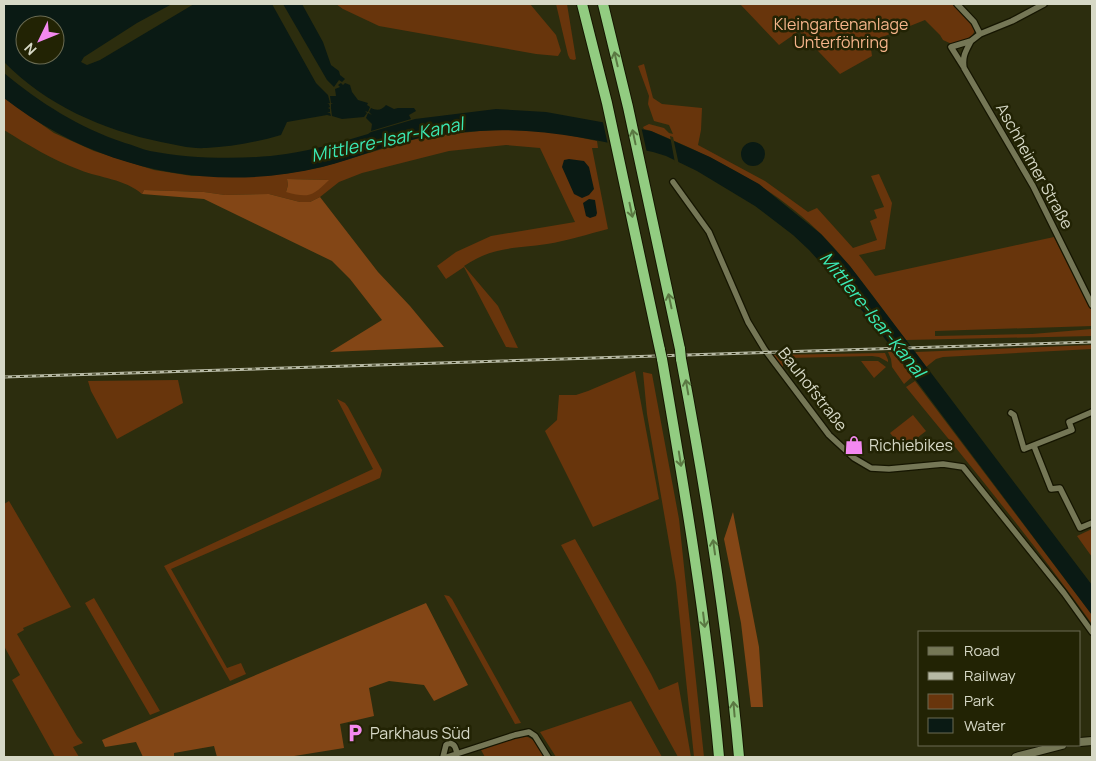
<svg xmlns="http://www.w3.org/2000/svg" width="1096" height="761" font-family="Manrope,sans-serif">
<rect width="100%" height="100%" fill="#2c2d0e"/>
<path fill="#68350c" fill-rule="evenodd" d="M336,4h194l26,31 5,16 -3,5 -22,-2 -157,-28 -36,-17z
M556,4h11l9,55 -2,1 -4,-1 -2,-4z
M740,4h215l20,21c1,13 -11,17 -21,20l-11,-5 -3,-5 -15,-15 -55,22 2,14 -32,18 -41,-43 -20,14z
M644,64l9,34 9,6 40,4 -1,22 -3,15 67,36 43,31 9,-4 36,40 24,-8 -7,-19 7,-3 -3,-8 10,-3 -13,-31 8,-2 13,29 -7,46 -26,6 16,21 179,-39 38,74v15l-157,5v5l97,-2 60,-5v7l-186,4c-27,-35 -52,-72 -83,-104 -47,-48 -111,-80 -172,-105l-7,-2 -1,-2 6,-3 15,4 5,5 4,1 -4,-9 -15,-4 -6,-17 1,-8 -11,-30z
M4,98l50,35 40,18 60,19 38,6 92,-2 38,-7 97,-29 60,-7 34,-2 45,4 39,8 1,7h-6l16,81c-20,5 -41,12 -61,15 -34,5 -53,2 -83,22l34,40 20,42 -12,-1 -42,-80 -18,12 -9,-13 19,-14 35,-16 84,-14 -35,-74 -34,-3 -57,6 -87,22 -23,9 -19,15 -10,5h-10l-31,-8 -44,1 -21,-3 -60,-2 -2,4c-17,-15 -42,-16 -62,-24 -27,-10 -52,-25 -76,-40zM287,179l41,1 -42,12 2,-7z
M1092,345v4l-149,8 -7,2 -10,8 -11,-15z
M888,352h6l18,25 -8,7 -12,-17 -1,-8z
M885,353l3,7v2l-9,-5 -7,-1 -84,2 -4,4 -2,7 -11,-14z
M861,361h17l8,6 -12,11z
M635,371l24,128 -66,28 -48,-96 12,-11 2,-25h17l12,-4z
M643,372l9,2 27,145 25,238h-10l-18,-174 -29,-169z
M178,380l5,23 -66,36 -26,-48 -3,-10z
M915,381l177,234v9c-58,-81 -122,-159 -186,-237z
M337,399l8,4 3,4 34,63 -2,8 -209,91 56,99 14,-5 5,11 -16,7 -66,-115 209,-97z
M913,415l13,16 -23,18 -13,-16z
M9,501l62,106 -48,21 1,2 -7,4 60,102 6,7 -10,4 6,10h-24l-43,-77 8,-5 -16,-29v-142z
M1092,529v28l-15,-21z
M575,539l76,135 8,16 19,-8 13,75h-13l-117,-212z
M444,595l5,1 3,3 69,124 -6,1z
M94,598l66,113 -10,4 -65,-112z
M631,701l31,56h-106l-16,-25z
M521,735c14,2 18,12 25,22h-61l-4,-7z"/>
<path fill="#834616" d="M287,179l42,1c-17,17 -21,18 -43,12l2,-7z
M144,190l60,2 21,3 44,-1 31,8h10l10,-5 58,75 32,34 34,41 -114,5 52,-32 -32,-41 -18,-18 -128,-62 -62,-5z
M733,512l26,135 4,60h-12l-10,-84 -17,-84z
M426,603l42,82 -34,16 -10,-16 -35,-4 -20,7 5,28 -34,8 4,24 -56,9h-71l-3,-11 -40,7v4h-31l-7,-15 -31,5 -3,-7z"/>
<path fill="#0a1a14" fill-rule="evenodd" d="M4,4h168l-35,19 -53,34 -3,5 6,3 13,-5 94,-56h78l44,79 12,12 2,8 -3,1h2l1,3 -2,1 2,1v3l-3,1h3l1,3 -4,-1 -40,7 -6,13c-24,7 -50,12 -75,13 -15,1 -30,-3 -45,-6 -58,-12 -115,-37 -157,-80zM25,25h30v30h-30z
M283,4h19l21,38 8,23 8,6 1,4 5,4 -3,3 -3,-2 -5,7 -7,-7z
M4,73c36,30 76,55 121,70 8,2 16,6 25,8 41,8 95,9 136,3 28,-4 55,-12 82,-20l3,-2 44,-13 81,-10 50,3 105,19 59,26 49,27 62,50 29,32 242,319v30l-213,-284 -40,-48 -30,-33 -16,-15 -38,-29 -58,-35 -31,-15 -13,-4c-58,-12 -114,-25 -173,-21 -20,1 -40,4 -60,7 -33,6 -65,21 -98,29 -112,27 -227,2 -318,-69z
M341,83l2,2 2,-2 5,2 2,7 6,8 10,3 -1,2 3,2 -2,5 -3,-1 2,2 -3,4 -22,2 -10,-3 -1,-8h3h-3v-4l2,-1h-2l-1,-7h6l-1,-7 5,-2 -2,-2z
M386,105l8,4 4,-1h16l2,3 -7,4 2,4 -40,12 1,-7 -6,-6 2,-5 4,2 -3,-3 2,-4c6,3 11,2 15,-3z
M741 154a12 12 0 1 1 24 0a12 12 0 1 1-24 0Z
M569,159l15,2 5,6 5,22 -5,6 -7,3 -8,-4 -12,-27 2,-7z
M589,199l6,1 2,13 -1,3 -6,2 -4,-2 -3,-13z"/>
<path fill="#2c2d0e" d="M602,118l39,8 6,27 -39,-8z
M670,136l3,1 6,28 -4,-2z"/>
<g fill="none" stroke-linecap="round" stroke-linejoin="round">
<g stroke="#151500" stroke-width="8">
<path id="minor" d="M957,4l17,18 6,12
M971,41c-5,10 -9,15 -7,27l69,118 59,119
M963,66l-12,-19 20,-6 9,-7 32,-13 32,-17
M673,182l36,50 39,90 17,28 64,85 25,23 17,10 18,1 54,-5 20,3 101,126 28,39
M1011,413l3,2 10,34 48,-19 -3,-8 23,-10
M1034,446l17,43 9,-1 20,40 12,-5
M443,757l3,-12 3,-2c6,1 7,5 8,11
M447,757l68,-22 14,-3 6,4 13,21"/>
</g>
<g stroke="#151500" stroke-width="10">
<path id="secondary" d="M1080,742l12,-1
M1016,757l46,-12"/>
</g>
<g stroke="#151500" stroke-width="12">
<path id="motorway" d="M582,4l25,99 53,247
M603,4l25,103 52,242
M662,359c23,133 45,264 57,398
M681,359c25,132 46,264 58,398"/>
</g>
<use href="#minor" stroke="#757756" stroke-width="5.5"/>
<use href="#secondary" stroke="#757756" stroke-width="8"/>
<use href="#motorway" stroke="#92cc81" stroke-width="10"/>
<g stroke="#b7b9a4" stroke-width="3">
<path id="rail" d="M4,377l1088,-35"/>
</g>
<use href="#rail" stroke="#222304" stroke-width="1" stroke-dasharray="4" stroke-linecap="butt"/>
<g stroke="#151500" stroke-width="12" stroke-linecap="butt">
<path id="motorway-bridge" d="M680,349l1,10
M660,350l2,9"/>
</g>
<use href="#motorway-bridge" stroke="#92cc81" stroke-width="10"/>
</g>
<defs><path id="oneway-shaft" d="M-6 0H5M1.5-3L5.5 0L1.5 3" fill="none" stroke-width="1.6" stroke-linecap="round" stroke-linejoin="round" transform="scale(1.25)"/></defs>
<g stroke="#5a7842">
<use href="#oneway-shaft" transform="translate(616 59) rotate(-103)"/>
<use href="#oneway-shaft" transform="translate(634 137) rotate(-102)"/>
<use href="#oneway-shaft" transform="translate(631 210) rotate(78)"/>
<use href="#oneway-shaft" transform="translate(670 301) rotate(-102)"/>
<use href="#oneway-shaft" transform="translate(687 387) rotate(-100)"/>
<use href="#oneway-shaft" transform="translate(680 459) rotate(81)"/>
<use href="#oneway-shaft" transform="translate(714 547) rotate(-98)"/>
<use href="#oneway-shaft" transform="translate(704 620) rotate(83)"/>
<use href="#oneway-shaft" transform="translate(734 709) rotate(-95)"/>
</g>
<defs>
<g id="shop-bare" transform="scale(1.5)"><path d="M-5-2.5h2.3a2.7 3.5 0 0 1 5.4 0H5L5.5 6h-11ZM-1.5-2.5h3a1.5 2.3 0 0 0-3 0Z" fill="#f489f0" stroke="#222304" stroke-width="2.5" paint-order="stroke"/></g>
<g id="parking-bare" transform="scale(1.5)"><path d="M-3.5-5.5H1a3.5 3.5 0 0 1 0 7H-1V5.5H-3.5ZM-1-3.4V-.6H.8a1.4 1.4 0 0 0 0-2.8Z" fill="#f489f0" stroke="#222304" stroke-width="2.5" paint-order="stroke"/></g>
</defs>
<g fill-rule="evenodd">
<use href="#shop-bare" x="854" y="445"/>
<use href="#parking-bare" x="355" y="733"/>
</g>
<g text-anchor="middle" dominant-baseline="central" stroke-width="5" stroke-linejoin="round" paint-order="stroke">
<g font-size="16" fill="#f5b48a" stroke="#222304">
<text x="841" y="24">Kleingartenanlage<tspan x="841" dy="18">Unterföhring</tspan></text>
</g>
<g font-size="16" fill="#d6d8c6" stroke="#222304">
<text transform="translate(1035 166) rotate(61)">Aschheimer Straße</text>
<text transform="translate(813 389) rotate(52)">Bauhofstraße</text>
</g>
<g font-size="16" fill="#d6d8c6" stroke="#222304" text-anchor="start">
<text x="869" y="445">Richiebikes</text>
<text x="370" y="733">Parkhaus Süd</text>
</g>
<g font-size="18" font-style="italic" fill="#3aeab5" stroke="#222304">
<text transform="translate(387 139) rotate(-12)">Mittlere-Isar-Kanal</text>
<text transform="translate(873 314) rotate(51)">Mittlere-Isar-Kanal</text>
</g>
</g>
<rect width="1096" height="761" fill="none" stroke="#d6d8c6" stroke-width="10"/>
<rect x="918" y="631" width="162" height="115" fill="#222304" stroke="#6a6b52"/>
<rect x="928" y="647" width="25" height="8" fill="#757756" stroke="#6a6b52"/>
<text x="964" y="656" font-size="15" fill="#d6d8c6">Road</text>
<rect x="928" y="672" width="25" height="8" fill="#b7b9a4" stroke="#6a6b52"/>
<text x="964" y="681" font-size="15" fill="#d6d8c6">Railway</text>
<rect x="928" y="694" width="25" height="15" fill="#68350c" stroke="#6a6b52"/>
<text x="964" y="706" font-size="15" fill="#d6d8c6">Park</text>
<rect x="928" y="718" width="25" height="15" fill="#0a1a14" stroke="#6a6b52"/>
<text x="964" y="731" font-size="15" fill="#d6d8c6">Water</text>
<g transform="translate(40 40) rotate(227)"><circle r="24" fill="#222304" stroke="#6a6b52"/>
<path d="M0-4L9 19L0 12L-9 19Z" fill="#f489f0"/>
<text y="-8" font-size="14" font-weight="bold" text-anchor="middle" fill="#d6d8c6">N</text>
</g>
</svg>
